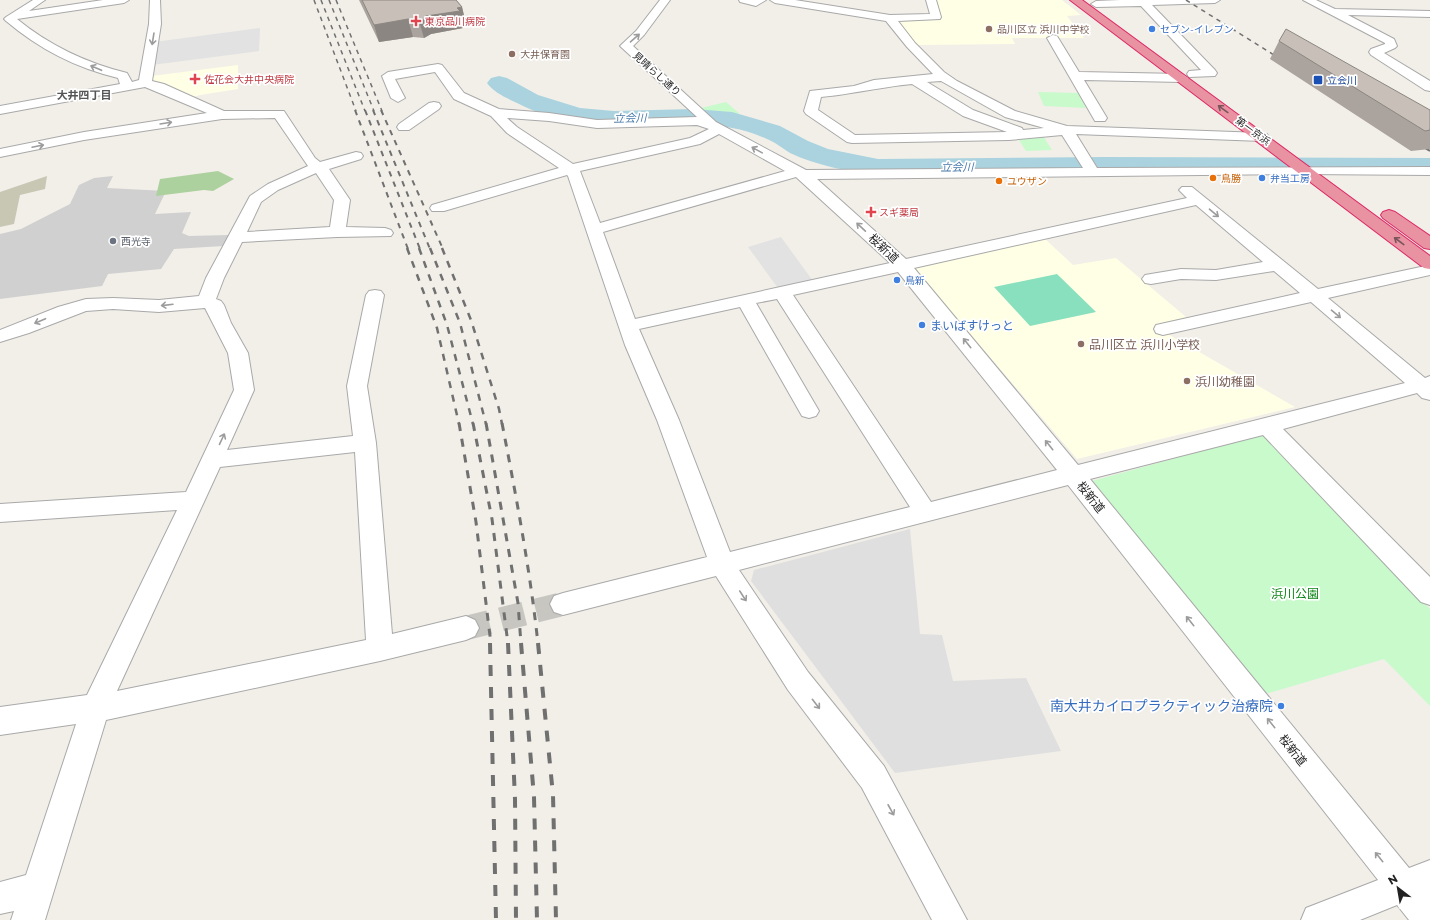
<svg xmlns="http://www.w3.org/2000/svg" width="1430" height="920" font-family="Montserrat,'Noto Sans JP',sans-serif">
<rect width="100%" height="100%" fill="#f2efe9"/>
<path fill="#e0dfdf" d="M910,529l10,105 22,1 11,46 73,-3 35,73 -166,22 -144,-192 3,-11z"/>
<path fill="#ffffe5" d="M935,0h127l19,15 -14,1 17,22h-72l3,6 -99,1 -21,-26h45z
M238,65v24l-38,6 -10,3 -38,-16v-6z
M1043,237l30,28 43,-7 70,59 -32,9 141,81 -218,52 -164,-192z"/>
<path fill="#d0d0d0" d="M113,176l-6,12 59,3 -11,23 36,-2 -9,21 7,3 40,-1 -6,11 -49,3 -13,20 -53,5 -6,12 -102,13v-65l21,-5 49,-25 9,-19 15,-7z"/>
<path fill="#c7c7b4" d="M47,176l-2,13 -25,6 -6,29 -14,3v-35z"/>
<path fill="#add19e" d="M218,171l16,8 -21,12 -9,-1 -48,6 4,-17z"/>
<path fill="#c8facc" d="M1038,92l40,1 8,15 -42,-2z
M726,102l13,11 -1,1 -31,-1 -6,-5z
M1043,136l9,14 -26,1 -9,-14z
M1268,433l162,176v97l-46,-47 -122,36 -170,-214z"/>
<path fill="#88e0be" d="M1057,274l39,38 -66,14 -36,-39z"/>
<path fill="#e2e2e2" d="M260,28l-1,23 -107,14 2,-23z
M781,237l32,44 -35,7 -30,-41z"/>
<path fill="#fff" d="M1271,158h53l13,10 -54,-1 -8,-8z"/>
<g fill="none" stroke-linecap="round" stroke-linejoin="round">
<path fill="#aad3df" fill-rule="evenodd" d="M499,76l8,2 31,17 42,13 34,3 80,-2 38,3 48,14 28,15 20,8 50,10 227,-2 325,1v16l-325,-1 -227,2c-30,-4 -61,-9 -88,-22 -5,-3 -10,-7 -15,-10 -13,-7 -29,-13 -43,-15 -33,-7 -67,-2 -100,-1 -39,0 -80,-6 -115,-24 -10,-5 -23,-10 -30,-20l4,-5z"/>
<path stroke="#c8c6c1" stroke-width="24" stroke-dasharray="24 12" stroke-linecap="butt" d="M466,628l97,-24"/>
<g stroke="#a9a9a9" stroke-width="2">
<path id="minor" d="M33,0h12l-16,11 74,-11h26l-5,3 -107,16c33,27 70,44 110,54l5,9 7,-2 10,-56 1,-24h10l1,24 -9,57 12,3 60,27h60l31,47 5,4 36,-10 5,1 2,3 -2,3 -32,10 21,31 -4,27 39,1 6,2 2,3 -2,3 -54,1 -95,5 -18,36 -8,21 5,2 3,4 7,18 17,30 6,37 -27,60 126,-14 -6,-50 19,-91 3,-4 6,-1 6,1 3,4 -17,91 9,57 16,191 74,-18 9,4 4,8 -4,8 -9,4 -86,21 -274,59 -61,200h-34l3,-9 -14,3v-32l26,-7 50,-151 -76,11v-28l87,-12 90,-185 -177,12v-18l186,-12 48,-102 -6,-37 -23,-45 -46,4 -46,-3 -27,2 -57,22 -29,9v-12l58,-23 28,-8 27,-1 46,2 40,-4 7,-18 44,-82 18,-12 40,-18 -33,-48 -53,1 -138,21 -84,17v-8l84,-17 123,-19 -62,-26 -145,27v-8l120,-22 -2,-6c-42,-10 -79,-29 -112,-57l-2,-2 2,-2zM316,173l18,27 -4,27 -83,5 14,-30 17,-12zM355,452l11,188 -249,51 103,-224z
M660,0h10l-26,35 -11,11 83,76 90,48 277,-2 -21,-33 -53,5 -157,3 -5,-1 -41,-28 -2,-3 6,-20 44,-5 20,-6 59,-6 -26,-27 -21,-26 -111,-18 -5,-3h25l95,15 40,-1 -4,-14h10l5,17 -1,2 -42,2 17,22 29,29 13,9 58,30 52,15 195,7 5,1 2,3 -2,3 -5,1 -186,-7 21,34 333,-1v8l-125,-1 -488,5 89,80 281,-61 -8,-8 3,-3h10l126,102 112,-24v10l-102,23 97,80 5,-2v24l-8,-2 -5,-5 -134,36 147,148v28l-9,-3 -158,-167 -173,44 319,389 21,-8v60h-21l-12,-15 -37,15h-59l5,-12 72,-28 -310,-395 -329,85 69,102 76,94 83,154h-35l-70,-132 -74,-98 -72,-114 -153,39 -9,-3 -4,-8 4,-8 9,-3 144,-36 -50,-137 -32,-75 -57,-169 -1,-1 -123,36h-12l-2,-3 2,-3 127,-37 -52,-35 -16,-17 -37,-17 -19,-27 -40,7 10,19 -7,4 -7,-4 -9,-22 6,-4 50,-8 4,1 22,28 35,16 50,4 48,7 100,-3 -77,-71 16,-15zM941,81l64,36 39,11 -21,2 -1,-2 -49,-18 -46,-28zM912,84l51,32 44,16 -152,3 -37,-25 3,-13c31,-3 60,-10 91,-13zM507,118l42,3 48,7 100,-3 12,4 -19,9 -117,26 -56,-37zM719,134l66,37 -185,52 -20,-52 120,-27zM796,177l94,86 -255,56 -32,-87zM1196,205l67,57 -47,8 -35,-1 -36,6 -3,4 3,4 6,1 30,-5 35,1 58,-9 26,22 -144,32 -2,4 2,4 7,2 148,-33 94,81 -327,82 -164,-197zM898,272l159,198 -126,32 -138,-207zM777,299l133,208 -180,45 -51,-132 -40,-91 101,-22 62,109 7,2 7,-2 3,-5 -63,-108z
M739,0h27l-10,6 -16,-4z
M1120,0h100l-5,3 -63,2 63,65 2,3 -2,3 -26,1 -2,-3 2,-3 12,-1 -60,-64 -45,1 -5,-3 5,-3z
M1303,0h13l19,9 95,2v6l-82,-2 46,24 3,7 -2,2 -11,5 46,28v10l-5,-1 -54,-35 -2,-3 2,-3 14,-5v-1z
M1053,35l4,1 22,36 103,2 6,4 -6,4 -98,-2 23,38 -2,3h-10l-48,-83z
M434,102l5,1 2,3 -2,3 -30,21h-10l-2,-3 2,-3 30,-21z"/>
</g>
<g stroke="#dc2a67" stroke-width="2">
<path id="highway" d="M1070,0h12l348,256v13l-6,-1z
M1389,210l6,2 35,24v13l-6,-1 -41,-30 -2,-3 2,-3z"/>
</g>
<use href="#minor" fill="#fff" fill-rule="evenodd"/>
<use href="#highway" fill="#e892a2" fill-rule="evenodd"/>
<path stroke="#707070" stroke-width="1.5" stroke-dasharray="4.5 4.5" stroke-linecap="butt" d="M314,0l42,111
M321,0l44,111
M329,0l45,111
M336,0l46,111
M1186,0l96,60"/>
<path stroke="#707070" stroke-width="2" stroke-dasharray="5.5 5.5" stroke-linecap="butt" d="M355,110l53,139
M365,110l55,139
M373,110l57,139
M381,110l62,139
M1416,143l14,8"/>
<path stroke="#707070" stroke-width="2.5" stroke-dasharray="7 7" stroke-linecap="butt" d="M407,248l30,80 22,96
M419,248l28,77 26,99
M430,248l30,75 26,101
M442,248l29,72 28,89 3,15"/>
<path stroke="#707070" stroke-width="3" stroke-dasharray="8 8" stroke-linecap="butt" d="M459,423l17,99 15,122
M473,423l19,96 16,125
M486,423l32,180 3,41
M502,423c14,73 28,146 36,221"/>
<path stroke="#707070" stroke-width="4" stroke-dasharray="11 11" stroke-linecap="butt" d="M490,643l6,277
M508,643l7,156 1,121
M521,643l13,154 3,123
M538,643l15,152 3,125"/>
</g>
<path fill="#aba49e" d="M359,0h97l6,7 4,17 -3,1v3l-32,6 -7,4 -11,-1 -34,5z
M1279,41l151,69v39l-19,2 -141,-92z"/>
<path fill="#8b8681" d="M462,7l4,17 -3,1v3l-32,6 -7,4 -5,-17 7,-5z
M408,19l5,18 -34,5 -5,-17z"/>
<path fill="#c7bfb8" stroke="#8b8681" d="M362,0h94l6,7 -5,1 3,3 -34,5 -7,5 -11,-2 -34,6z
M1286,29l144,81v20l-5,1 -146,-90z"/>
<defs><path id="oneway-shaft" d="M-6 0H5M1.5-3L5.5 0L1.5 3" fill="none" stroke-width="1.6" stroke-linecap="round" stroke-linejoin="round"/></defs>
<g stroke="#9c9c9c">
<use href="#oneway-shaft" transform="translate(635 38) rotate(-41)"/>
<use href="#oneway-shaft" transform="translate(153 39) rotate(99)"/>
<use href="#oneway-shaft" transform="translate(96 68) rotate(-157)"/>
<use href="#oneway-shaft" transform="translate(166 123) rotate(-9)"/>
<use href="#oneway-shaft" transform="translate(38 146) rotate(-12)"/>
<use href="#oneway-shaft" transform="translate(757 150) rotate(-151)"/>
<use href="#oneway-shaft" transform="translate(1214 213) rotate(40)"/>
<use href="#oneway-shaft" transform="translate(861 227) rotate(-137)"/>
<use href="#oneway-shaft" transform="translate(167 305) rotate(173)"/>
<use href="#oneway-shaft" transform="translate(1336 314) rotate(40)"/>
<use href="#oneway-shaft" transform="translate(40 321) rotate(157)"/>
<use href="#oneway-shaft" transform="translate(967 343) rotate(-129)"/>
<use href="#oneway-shaft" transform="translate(222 439) rotate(-65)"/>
<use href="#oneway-shaft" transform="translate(1049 445) rotate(-129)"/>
<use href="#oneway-shaft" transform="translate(743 596) rotate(57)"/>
<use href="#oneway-shaft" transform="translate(1190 621) rotate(-129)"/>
<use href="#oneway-shaft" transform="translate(816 704) rotate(52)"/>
<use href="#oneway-shaft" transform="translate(1271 723) rotate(-129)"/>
<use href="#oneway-shaft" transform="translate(891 810) rotate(61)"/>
<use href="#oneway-shaft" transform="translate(1379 857) rotate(-129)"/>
</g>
<g stroke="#7b545c">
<use href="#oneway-shaft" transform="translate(1223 109) rotate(-144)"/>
<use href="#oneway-shaft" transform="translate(1399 241) rotate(-143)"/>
</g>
<g fill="#e0444e" stroke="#fff" stroke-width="1.5">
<path d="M414 15h4v4h4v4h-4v4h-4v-4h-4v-4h4z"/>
<path d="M193 73h4v4h4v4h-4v4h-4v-4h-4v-4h4z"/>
<path d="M869 206h4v4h4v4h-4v4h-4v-4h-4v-4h4z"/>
</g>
<g fill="#8d6e63" stroke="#fff" stroke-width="1.5">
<circle cx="989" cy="29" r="4"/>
<circle cx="512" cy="54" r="4"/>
<circle cx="1081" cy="344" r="4"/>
<circle cx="1187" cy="381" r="4"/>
</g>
<g fill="#3f7fe0" stroke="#fff" stroke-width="1.5">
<circle cx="1152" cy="29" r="4"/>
<circle cx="1262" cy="178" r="4"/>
<circle cx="897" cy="280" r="4"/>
<circle cx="922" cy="325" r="4"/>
<circle cx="1281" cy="706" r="4"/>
</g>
<rect fill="#1a4fb4" stroke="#fff" stroke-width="1.5" x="1313" y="75" width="10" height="10" rx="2"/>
<g fill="#e8710a" stroke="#fff" stroke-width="1.5">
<circle cx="1213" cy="178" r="4"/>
<circle cx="999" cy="181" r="4"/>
</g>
<circle fill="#6b7280" stroke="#fff" stroke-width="1.5" cx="113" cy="241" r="4"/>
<g text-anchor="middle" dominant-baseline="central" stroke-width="3.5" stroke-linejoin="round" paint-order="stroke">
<g font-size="10" fill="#be3a42" stroke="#fff" text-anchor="start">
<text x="425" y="21">東京品川病院</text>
<text x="204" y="79">佐花会大井中央病院</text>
<text x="879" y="212">スギ薬局</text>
</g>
<g font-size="10" fill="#785e54" stroke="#fff" text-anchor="start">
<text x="997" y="29">品川区立 浜川中学校</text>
<text x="520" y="54">大井保育園</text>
</g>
<g font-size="10" fill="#366cbe" stroke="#fff" text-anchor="start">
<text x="1160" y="29">セブン-イレブン</text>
<text x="1270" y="178">弁当工房</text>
<text x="905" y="280">鳥新</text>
</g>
<g font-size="10" fill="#222" stroke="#fff">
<text transform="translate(657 74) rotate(42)">見晴らし通り</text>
<text transform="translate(1253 131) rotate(36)">第一京浜</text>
</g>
<g font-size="10" fill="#164399" stroke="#fff" text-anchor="start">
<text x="1327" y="80">立会川</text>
</g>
<g font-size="10" fill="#c56008" stroke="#fff" text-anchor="start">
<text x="1221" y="178">鳥勝</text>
<text x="1007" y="181">ユウザン</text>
</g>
<g font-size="10" fill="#5b616d" stroke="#fff" text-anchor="start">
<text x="121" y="241">西光寺</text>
</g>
<g font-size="11" font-weight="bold" fill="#555" stroke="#fff">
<text x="84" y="95">大井四丁目</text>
</g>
<g font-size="11" font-style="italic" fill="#4a7aab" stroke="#fff">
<text transform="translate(630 118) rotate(-1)">立会川</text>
<text x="957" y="167">立会川</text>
</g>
<g font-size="12" fill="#222" stroke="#fff">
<text transform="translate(884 248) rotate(43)">桜新道</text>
<text transform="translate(1091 497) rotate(51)">桜新道</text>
<text transform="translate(1293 750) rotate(51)">桜新道</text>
</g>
<g font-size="12" fill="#366cbe" stroke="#fff" text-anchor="start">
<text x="930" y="325">まいばすけっと</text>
</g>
<g font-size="12" fill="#785e54" stroke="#fff" text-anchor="start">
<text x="1089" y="344">品川区立 浜川小学校</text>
<text x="1195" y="381">浜川幼稚園</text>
</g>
<g font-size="12" fill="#0c8416" stroke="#fff">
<text x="1295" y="593">浜川公園</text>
</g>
<g font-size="14" fill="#366cbe" stroke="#fff" text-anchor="end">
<text x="1273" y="706">南大井カイロプラクティック治療院</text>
</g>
</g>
<g transform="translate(1398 888) rotate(329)" stroke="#ffffff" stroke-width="3" paint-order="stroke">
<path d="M0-3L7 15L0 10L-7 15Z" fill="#222222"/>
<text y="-6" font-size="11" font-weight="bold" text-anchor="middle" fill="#222222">N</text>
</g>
</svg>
